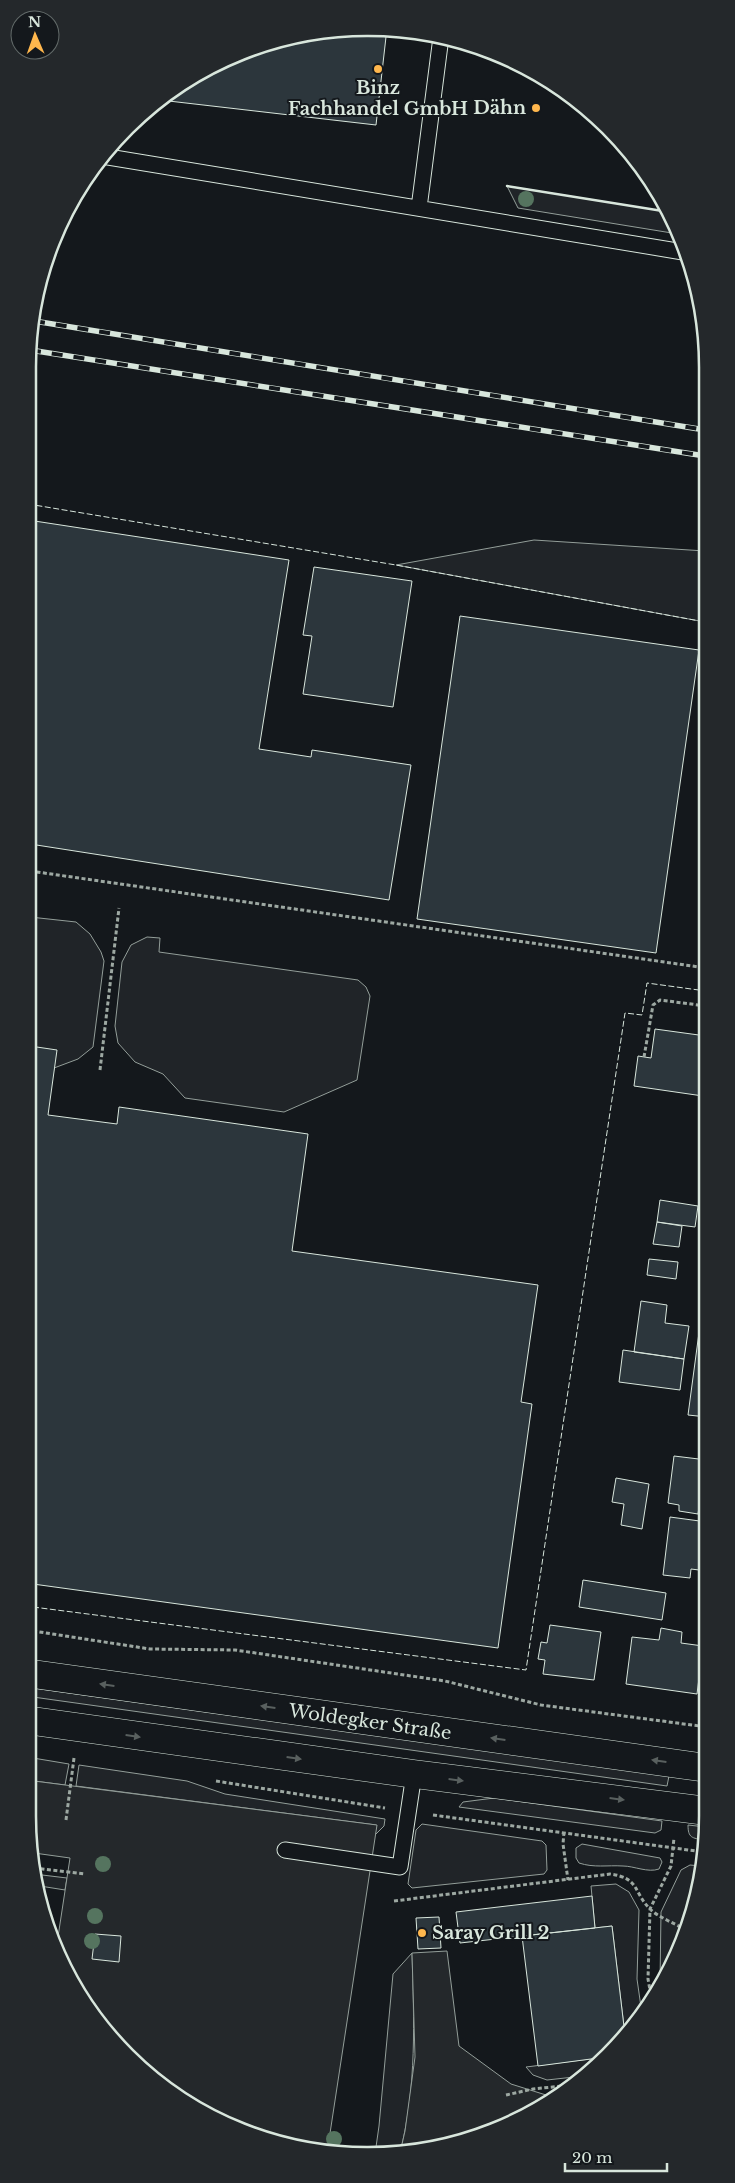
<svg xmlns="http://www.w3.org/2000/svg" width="735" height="2183" font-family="'Libre Baskerville',serif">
<rect width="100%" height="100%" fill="#14181c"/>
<path fill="#202428" stroke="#939e99" d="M507,186l162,26 9,22 -160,-26z
M534,540l171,11v71l-309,-57z
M30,917l46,5 14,12 11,18 3,9 -11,86 -15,12 -24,9 -24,-22z
M147,937l13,1 -1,14 199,28 8,7 4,9 -13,84 -73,32 -99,-14 -22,-24 -28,-12 -17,-19 -3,-17 7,-64 9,-17z
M33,1688l636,88 -2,10 -634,-89z
M33,1758l36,6 -4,21 -31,-4z
M79,1765l108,16 38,13 160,25 -1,7 -9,9 1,-10 -300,-39z
M494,1798l168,23 -1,9 -6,3 -196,-26 4,-5z
M422,1824l120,17 4,4 1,25 -3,4 -132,14 -4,-4 8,-54z
M688,1825l18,2 -2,13c-12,-2 -16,-2 -16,-15z
M582,1844l78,14 2,4 -3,7c-11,4 -25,-3 -36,-3 -16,-1 -29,2 -44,-3l-3,-5v-10z
M690,1865l11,1 -5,37 -36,79 1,-70 20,-42z
M34,1874l33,4 -2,12 -25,-4 -1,11z
M616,1884l13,8 10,18 -2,69 5,35 -17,21 -13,-109 -17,2 -4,-42z
M412,1953c2,69 5,132 -12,200l-25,1 4,-28 14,-152z
M606,2057l-23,19 -36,4 -14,-5 -7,-8z"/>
<path fill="#24282b" stroke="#939e99" d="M34,1781l343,44 -50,328 -110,-33 -56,-35 -49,-45 -56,-90 14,-92 -36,-5z
M447,1951l12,95 52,38 35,11 -1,8 -90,41 -55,9 5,-22 10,-74 -3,-104z"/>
<path fill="#2c363c" stroke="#d8e6dc" d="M387,28l-11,97 -216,-25 37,-27 61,-27 65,-16z
M28,520l261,40 -30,189 52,8 1,-7 99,15 -22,135 -359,-56z
M314,567l98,14 -19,126 -90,-13 9,-58 -9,-1z
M460,616l239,34 -43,303 -239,-34z
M655,1029l51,7v38l-3,22 -69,-10 4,-30 13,2z
M30,1046l27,4 -9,65 69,9 2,-17 189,27 -16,117 246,34 -17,117 11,2 -34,244 -465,-64z
M660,1200l38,6 -3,21 -38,-5z
M657,1222l25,4 -3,21 -26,-3z
M649,1259l29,3 -2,17 -29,-4z
M641,1301l26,4 -2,18 24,3 -5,33 -50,-7z
M702,1310l5,1v106l-19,-2z
M623,1350l61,9 -4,31 -61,-8z
M674,1456l33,4v48l-8,-1 -1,7 -19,-3v-6l-11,-2z
M616,1478l33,6 -7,45 -21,-4 3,-21 -12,-2z
M670,1517l37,5v49l-16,-2 -1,9 -27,-3z
M583,1580l83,13 -4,27 -83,-13z
M550,1625l51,7 -7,48 -51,-6 2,-14 -7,-1 3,-17 6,1z
M661,1628l21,4 -1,11 22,3 -6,48 -71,-10 6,-47 27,3z
M592,1896l3,32 -135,15 -4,-31z
M439,1917l2,31 -23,1 -2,-31z
M612,1926l13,109 -19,22 -68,9 -16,-130z
M95,1934l26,2 -2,26 -27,-3z"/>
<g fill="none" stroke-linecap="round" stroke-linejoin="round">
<g stroke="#d8e6dc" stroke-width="17">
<path id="lane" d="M102,156l581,96
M419,208l22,-171
M285,1850l115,17 14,-93"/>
</g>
<g stroke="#d8e6dc" stroke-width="29">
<path id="primary" d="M33,1674l674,94
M33,1721l381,53 293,37"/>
</g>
<path stroke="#9da8a2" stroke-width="3" stroke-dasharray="4 2.5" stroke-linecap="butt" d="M30,871l676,97
M644,1057l9,-52 7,-5 46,6
M100,1070l19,-162
M33,1631l117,18 85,1 210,31 96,24 166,22
M216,1781l169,27
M433,1815l270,37
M66,1820l8,-62
M564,1832l-1,12 5,36
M34,1868l51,6
M394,1901l216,-27c30,4 23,18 40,35 8,8 24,14 34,20
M652,2001l-4,-22 2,-70 21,-43 3,-28
M506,2095l27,-6 39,-4"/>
<use href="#lane" stroke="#14181c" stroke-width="15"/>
<use href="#primary" stroke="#14181c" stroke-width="28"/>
<g stroke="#d8e6dc" stroke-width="5.5">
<path id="rail" d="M34,321l671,109
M30,350l675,106"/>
</g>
<use href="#rail" stroke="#14181c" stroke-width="4" stroke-dasharray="11" stroke-linecap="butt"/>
<path stroke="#d8e6dc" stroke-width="1" stroke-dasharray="6 2.5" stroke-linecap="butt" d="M28,504l368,61 309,57
M33,1607l493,63 99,-657 17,2 5,-32 59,8
M552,2100l1,-5 7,1"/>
<path stroke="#d8e6dc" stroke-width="2.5" d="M507,186l162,26"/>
</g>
<g fill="#55745f">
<circle cx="526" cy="199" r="8"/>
<circle cx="103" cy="1864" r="8"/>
<circle cx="95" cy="1916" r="8"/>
<circle cx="92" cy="1941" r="8"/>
<circle cx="334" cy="2139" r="8"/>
</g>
<defs><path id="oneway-solid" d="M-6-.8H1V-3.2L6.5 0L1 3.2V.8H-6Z" transform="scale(1.25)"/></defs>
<g fill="#59605f">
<use href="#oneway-solid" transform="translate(107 1685) rotate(-172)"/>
<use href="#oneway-solid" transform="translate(268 1707) rotate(-172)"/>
<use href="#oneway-solid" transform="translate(133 1736) rotate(8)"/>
<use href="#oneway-solid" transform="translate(498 1739) rotate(-172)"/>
<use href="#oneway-solid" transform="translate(294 1758) rotate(8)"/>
<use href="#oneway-solid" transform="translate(659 1761) rotate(-172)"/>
<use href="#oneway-solid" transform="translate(456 1780) rotate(7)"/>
<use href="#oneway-solid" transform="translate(617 1799) rotate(7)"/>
</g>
<g fill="#ffb74d" stroke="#14181c" stroke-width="2">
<circle cx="378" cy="69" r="5"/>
<circle cx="536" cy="108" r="5"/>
<circle cx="422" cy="1933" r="5"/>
</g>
<g text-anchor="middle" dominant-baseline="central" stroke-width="4" stroke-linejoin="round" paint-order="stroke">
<g font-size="18" font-weight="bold" fill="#d8e6dc" stroke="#14181c">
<text x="378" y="88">Binz<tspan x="378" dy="21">Fachhandel GmbH</tspan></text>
<text x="526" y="108" text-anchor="end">Dähn</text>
<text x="432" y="1933" text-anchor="start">Saray Grill 2</text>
</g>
<g font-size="18" fill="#d8e6dc" stroke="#14181c">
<text transform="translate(370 1722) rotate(8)">Woldegker Straße</text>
</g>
</g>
<path d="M0 0H735V2183H0ZM367 36H368A331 331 0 0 1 699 367V1816A331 331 0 0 1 368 2147H367A331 331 0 0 1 36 1816V367A331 331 0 0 1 367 36Z" fill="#24282b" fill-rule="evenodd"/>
<path fill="none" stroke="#d8e6dc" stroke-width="2.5" d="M367 36H368A331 331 0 0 1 699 367V1816A331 331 0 0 1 368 2147H367A331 331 0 0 1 36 1816V367A331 331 0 0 1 367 36Z"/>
<g transform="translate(35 35) rotate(358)"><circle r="24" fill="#14181c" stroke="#626a69"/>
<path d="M0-4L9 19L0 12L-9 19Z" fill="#ffb74d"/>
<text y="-8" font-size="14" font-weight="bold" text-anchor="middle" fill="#d8e6dc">N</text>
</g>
<path d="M565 2163v8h102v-8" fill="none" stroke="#d8e6dc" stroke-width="2.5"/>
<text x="572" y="2163" font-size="15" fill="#d8e6dc" stroke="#14181c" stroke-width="4" paint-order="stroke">20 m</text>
</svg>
